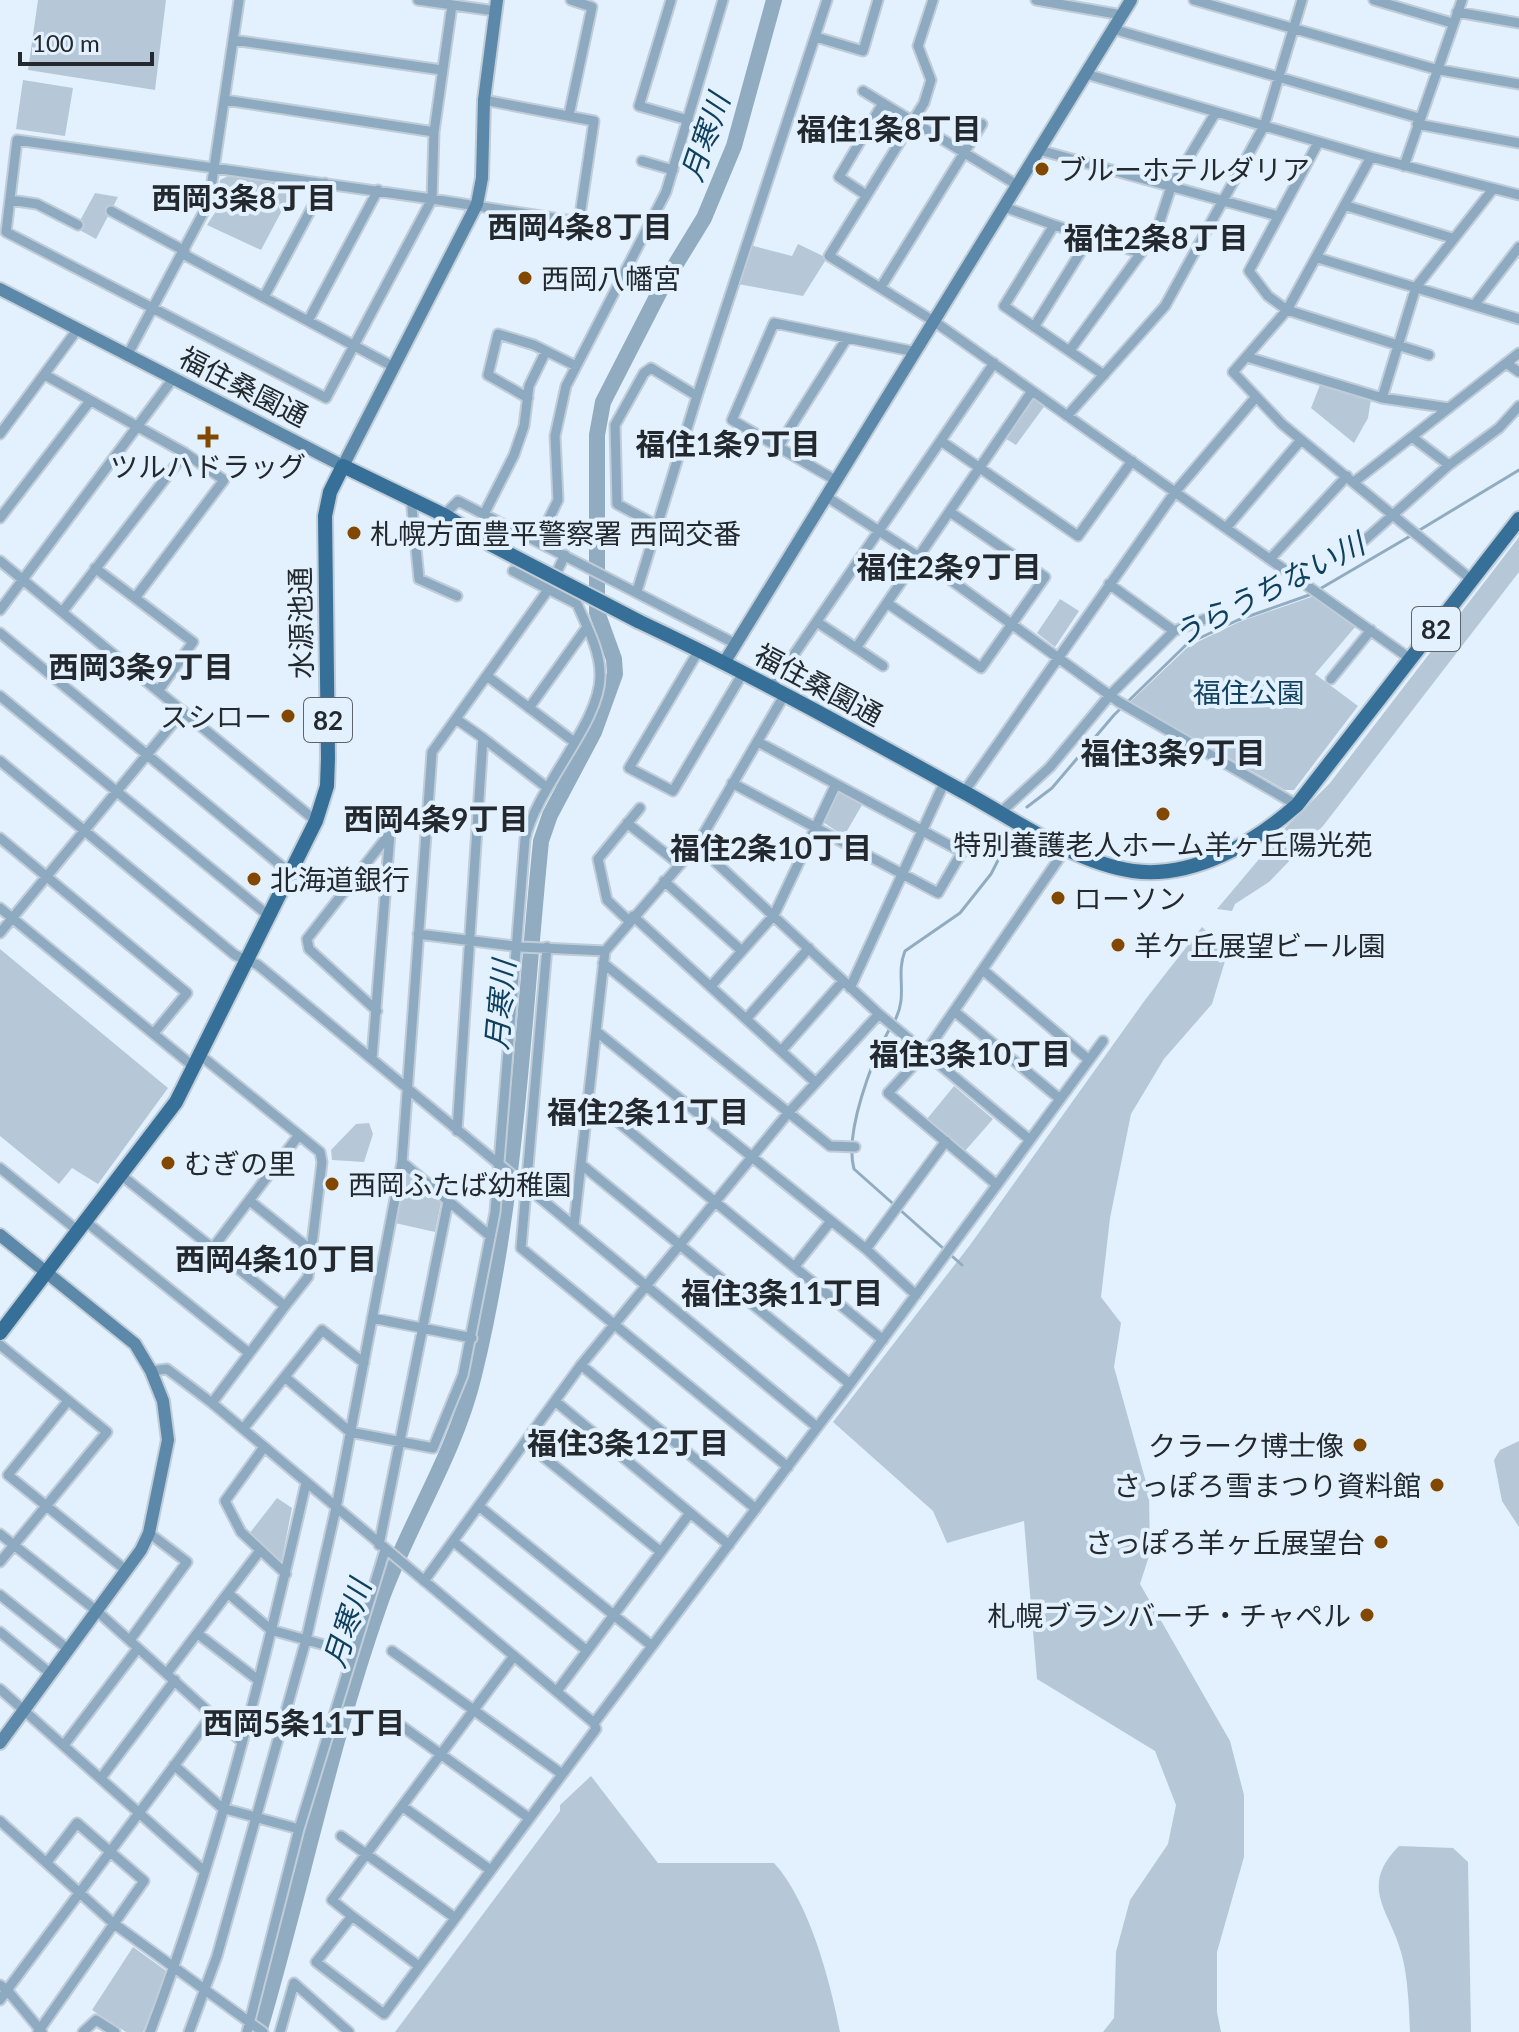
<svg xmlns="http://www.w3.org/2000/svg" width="1519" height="2032" font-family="Lato,'Noto Sans JP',sans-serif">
<rect width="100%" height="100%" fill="#e2f1fd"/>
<path fill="#b6c8d7" d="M38,0h128l-11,90 -127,-20z
M23,80l50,8 -8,48 -49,-7z
M228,176l67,10 -34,64 -54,-25 11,-17 2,-28z
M95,193l23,4 -22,42 -20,-11z
M798,244l29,14 -24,38 -65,-12 12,-39 42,11z
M1320,385l51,14 -3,19 -14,25 -43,-35z
M1034,394l12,10 -30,41 -13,-8z
M1519,537v35l-196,254 -54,56 -34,22 -3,7 -15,-2 69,-82 44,-44z
M1317,595l39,31 -41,48 43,32 -64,84h-9l-155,-88 59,-56 50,-24z
M1060,599l19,12 -24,36 -18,-14z
M840,792l22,13 -18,31 -21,-14 13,-29z
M1202,927l20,19 3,15 -13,43 -48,55 -33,55 -21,104 -9,79 20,26 -7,44 35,126 1,60 -10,31 90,157 14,54v62l-27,95v60l4,20h-118l11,-14 2,-66 14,-52 38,-56 8,-39 -21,-54 -118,-72 -13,-158 -77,22 -14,-32 -100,-89 137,-177 175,-245z
M0,949l168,139 -70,96 -26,-16 -13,16 -59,-48z
M954,1086l39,33 -28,32 -38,-32z
M369,1123l4,11 -9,28 -32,-2 -1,-10 25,-26z
M403,1166l39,32 -7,34 -40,-9z
M1519,1441v86l-17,-26 -8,-41 6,-10z
M277,1498l15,10 -11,56 -32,-30z
M591,1776l67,87h116c35,38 56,117 66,169h-445l165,-221v-6z
M1399,1846l54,2 15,14 3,170h-61c-1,-25 -2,-56 -9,-80 -11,-41 -43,-65 -2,-106z
M133,1947l32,23 1,5 -23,57h-17l-34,-22z"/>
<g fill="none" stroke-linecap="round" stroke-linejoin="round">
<path stroke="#91acc1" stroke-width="3" d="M1418,531l101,-61
M1318,590l94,-55
M1027,807l25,-19 62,-73 73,-71 51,-24 74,-26
M894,1022c15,-27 1,-46 11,-71l55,-38 31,-39 22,-43
M890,1028c-18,32 -46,105 -36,141l108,96"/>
<path stroke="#91acc1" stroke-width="16" d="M259,2032c42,-142 71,-288 121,-429 27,-77 75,-148 94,-228 43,-175 49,-355 67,-534l9,-26 44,-83 21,-58 -1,-15 -17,-47v-177l6,-33 60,-117 41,-67 30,-72 40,-146"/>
<g stroke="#c0cdd8" stroke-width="13">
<path id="street" d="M418,0l77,11
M671,0l-32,106 49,14
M933,0l-15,46 13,34 -7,23 -95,153 106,66 477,338
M1036,0l86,15
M1194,0l241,69 84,15
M1374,0l78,23
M452,5l-18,127 -2,67 -106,199 -320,-166 11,-92 415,59 147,23 15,-101 -110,-21
M1457,12l62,11
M1113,29l306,89
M816,37l47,14 15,-51
M233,40l209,30
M1086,74l285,83
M863,91l154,94
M225,100l209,32
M569,115l23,-108 -21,-7
M1417,124l102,19
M1318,143l-69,128 19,25 19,14 142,45
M1039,150l239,66
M642,161l31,9
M1404,166l58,-166
M866,195l-27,-18 44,-74
M10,200l27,4 41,21
M1347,206l105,32
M1004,207l50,18 -50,81 100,69
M111,211l74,40
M1054,225l87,28 16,-23 14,-43 45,-75
M183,254l211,113
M1318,258l201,61
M881,287l101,-163
M264,297l61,-114
M1475,304l44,-57
M308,321l70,-131
M1034,327l56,-90
M1070,350l71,-97
M127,356l82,-154 30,-202
M1247,357l135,41 67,10
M1506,363l13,9
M45,375l140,78 39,27 -89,118 58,44 -34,48
M528,398l-40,-23 10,-41 36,11 42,21
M1382,398l34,-111 77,-98
M1067,416l98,-110 99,-180 38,-126
M0,434l77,-104
M1412,437l37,28
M941,441l137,95 54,-75
M778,447l69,-109
M837,481l-105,-61 42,-97 142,29
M1354,482l165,-129
M827,497l92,60 200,145 178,103
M411,498l8,81 38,17
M484,514l30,-59 10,-29 5,-40 17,-35
M444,515l14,-14 278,143
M0,518l90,-117
M1226,528l75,-88
M678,537l-61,-33 -2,-79 29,-52 7,-5 46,28
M538,541l20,-41 -3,-64 11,-50 100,-194 57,-192
M1358,546l91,-81 50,-37 20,-22
M1270,559l77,-83
M0,561l316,260
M95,568l40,30
M1473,581l-191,-157 -49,-52 54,-62 84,-153 148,38
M1109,584l65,47
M637,591l60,-195 130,-396
M887,603l94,65 64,-91 -95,-65
M0,610l172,-230
M63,611l122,-158
M817,622l39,26 176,-257
M0,633l290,240
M856,648l27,18
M699,650l-70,118 44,23 70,-118
M487,676l86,65
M1331,679l40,-49
M771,688l223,-325
M0,696l269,220
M529,708l58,-81
M456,719l27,19 -26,393
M483,738l62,48
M0,761l235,194 23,10 559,462
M732,783l206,110 24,-41 -204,-110
M964,792l211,-300 81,-95
M1000,813l50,-46 60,-72 64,-64 36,-14 4,-9
M627,823l52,41
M0,838l187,155 -33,40
M697,845l182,169 151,126
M664,881l78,70
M0,908l194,159
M633,916l182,166
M629,921l-22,-21 -9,-41 42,-51
M0,933l183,-222
M418,934l103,13 84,4
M547,947l-26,301 267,219
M603,963l227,183 25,1
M983,970l106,90
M711,986l63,-71 62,-131
M850,988l95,-207
M954,1011l106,88
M747,1018l62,-70
M596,1031l270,218 50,46
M782,1050l61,-69
M200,1055l120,97 2,10 -14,115 -23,29
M372,1058l18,-225 -83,106 2,10 68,62
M589,1098l294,242
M402,1162l88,74
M582,1165l268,219
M0,1168l77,62
M121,1175l164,131 -73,97
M997,1185l-109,-92 37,-40 142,-206
M250,1201l61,49
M85,1221l164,132
M574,1225l31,-274 92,-106 88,-151
M212,1249l87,-114
M866,1249l80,-108
M795,1266l36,-45
M372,1318l100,20
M0,1345l107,87 -107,130
M581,1365l175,144
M151,1371l16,-2 45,34 382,320 256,-339 253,-343
M286,1378l64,54 83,16 30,-73 32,-163 30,-373c12,-53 77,-118 75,-165 0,-24 -14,-49 -23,-70l-64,-33
M68,1401l-60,74 119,96
M555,1401l174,144
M243,1429l79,-99 42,33
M525,1442l136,110
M264,1447l-39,54 16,31 45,42
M480,1507l172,139
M0,1534l98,78 143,129
M454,1542l132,108
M379,1545l69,-343
M424,1581l157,-216 208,-253 90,-98
M229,1594l42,36 82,23
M0,1595l69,55
M0,1632l51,42
M198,1634l60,46
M130,1640l57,-78 -38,-29
M392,1651l170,123
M514,1656l-182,244 20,16 -36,46 68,52 212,-285 -2,-6
M167,1673l92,-121
M0,1689l203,181
M557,1691l133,-178
M385,1714l144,104
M64,1745l74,-97
M174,1765l48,43 77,21
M101,1778l74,-98
M402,1806l87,63
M0,1821l113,102 150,109
M341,1836l113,81
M352,1916l67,50
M0,1985l7,5 -7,10
M38,2032l106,-151 -67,-58 -30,39
M42,2032l-35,-42 205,-275
M83,2032l13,-12 19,12
M150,2032c67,-177 114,-364 156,-549
M189,2032l28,-76 89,-316 30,-132 66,-346 30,-410 116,-162 17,-35
M247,2032l52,-203 86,-279
M280,2032l14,-49 55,49"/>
</g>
<g stroke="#c0cdd8" stroke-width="16">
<path id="secondary" d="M0,289l343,177 134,-262 5,-26 2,-78 13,-100
M724,663l407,-663
M0,1235l135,109 16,27 12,30 5,39 -19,93 -8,17 -141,193"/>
</g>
<g stroke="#c0cdd8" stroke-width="18">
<path id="primary" d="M638,621c111,52 217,111 324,170 52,28 111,71 171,80 60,8 121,-28 164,-66l222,-286
M0,1333l176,-231 140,-281 11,-35 1,-28 -3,-242 5,-24 13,-26 101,49 48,30"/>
</g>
<use href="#street" stroke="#8daac1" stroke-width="9"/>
<use href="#secondary" stroke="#5c88a9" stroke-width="12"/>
<use href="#primary" stroke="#367098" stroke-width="14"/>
<g stroke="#c0cdd8" stroke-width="18" stroke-linecap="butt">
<path id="primary-bridge" d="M492,545l146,76"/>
</g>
<use href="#primary-bridge" stroke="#367098" stroke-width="14"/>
</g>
<g fill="#834800" stroke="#e2f1fd" stroke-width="3">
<circle cx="1042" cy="169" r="8"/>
<circle cx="525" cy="278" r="8"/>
<path d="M204 425h8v8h8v8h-8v8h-8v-8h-8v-8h8z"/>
<circle cx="354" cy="533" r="8"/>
<circle cx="288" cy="716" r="8"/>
<circle cx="1163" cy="814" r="8"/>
<circle cx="254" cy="879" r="8"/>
<circle cx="1058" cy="898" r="8"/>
<circle cx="1118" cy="945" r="8"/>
<circle cx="168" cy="1163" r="8"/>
<circle cx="332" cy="1184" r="8"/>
<circle cx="1360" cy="1445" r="8"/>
<circle cx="1437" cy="1485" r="8"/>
<circle cx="1381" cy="1542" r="8"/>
<circle cx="1367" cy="1615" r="8"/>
</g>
<g text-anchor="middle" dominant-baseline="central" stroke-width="8" stroke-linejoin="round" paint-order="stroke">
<g fill="#e2f1fd" stroke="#5c656c" stroke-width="2">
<rect x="1412" y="607" width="48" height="44" rx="6"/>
<rect x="304" y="698" width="48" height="44" rx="6"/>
</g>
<g font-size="26" font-weight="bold" fill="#23292e">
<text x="1436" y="629">82</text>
<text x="328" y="720">82</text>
</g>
<g font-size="28" fill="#23292e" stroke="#e2f1fd" text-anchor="start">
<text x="1058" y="169">ブルーホテルダリア</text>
<text x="541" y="278">西岡八幡宮</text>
<text x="208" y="466" text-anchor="middle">ツルハドラッグ</text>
<text x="370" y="533">札幌方面豊平警察署 西岡交番</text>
<text x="272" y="716" text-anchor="end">スシロー</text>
<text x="1163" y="844" text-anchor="middle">特別養護老人ホーム羊ヶ丘陽光苑</text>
<text x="270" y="879">北海道銀行</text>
<text x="1074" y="898">ローソン</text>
<text x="1134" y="945">羊ケ丘展望ビール園</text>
<text x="184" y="1163">むぎの里</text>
<text x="348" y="1184">西岡ふたば幼稚園</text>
<text x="1344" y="1445" text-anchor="end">クラーク博士像</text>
<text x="1421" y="1485" text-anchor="end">さっぽろ雪まつり資料館</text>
<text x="1365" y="1542" text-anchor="end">さっぽろ羊ヶ丘展望台</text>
<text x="1351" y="1615" text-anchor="end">札幌ブランバーチ・チャペル</text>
</g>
<g font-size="28" fill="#23292e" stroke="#e2f1fd">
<text transform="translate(244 386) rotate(27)">福住桑園通</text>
<text transform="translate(300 623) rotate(-91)">水源池通</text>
<text transform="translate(819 684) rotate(28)">福住桑園通</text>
</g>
<g font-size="28" fill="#144361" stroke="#e2f1fd">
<text x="1249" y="692">福住公園</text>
</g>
<g font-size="30" font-weight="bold" fill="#23292e" stroke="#e2f1fd">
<text x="889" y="128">福住1条8丁目</text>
<text x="244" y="197">西岡3条8丁目</text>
<text x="580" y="226">西岡4条8丁目</text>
<text x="1156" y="237">福住2条8丁目</text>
<text x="728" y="443">福住1条9丁目</text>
<text x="949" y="566">福住2条9丁目</text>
<text x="141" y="666">西岡3条9丁目</text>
<text x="1173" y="752">福住3条9丁目</text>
<text x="436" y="818">西岡4条9丁目</text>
<text x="771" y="847">福住2条10丁目</text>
<text x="970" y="1053">福住3条10丁目</text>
<text x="648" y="1111">福住2条11丁目</text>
<text x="276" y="1258">西岡4条10丁目</text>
<text x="782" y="1292">福住3条11丁目</text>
<text x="628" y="1442">福住3条12丁目</text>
<text x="304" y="1722">西岡5条11丁目</text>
</g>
<g font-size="30" font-style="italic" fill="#0e3f5d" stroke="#e2f1fd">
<text transform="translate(704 137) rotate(-71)">月寒川</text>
<text transform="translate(1268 588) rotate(-27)">うらうちない川</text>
<text transform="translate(499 1005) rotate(-85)">月寒川</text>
<text transform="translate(346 1623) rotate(-72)">月寒川</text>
</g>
</g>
<path d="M20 52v12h132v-12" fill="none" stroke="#23292e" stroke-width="4"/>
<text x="32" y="52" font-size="24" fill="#23292e" stroke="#e2f1fd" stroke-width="6" paint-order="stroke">100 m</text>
</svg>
